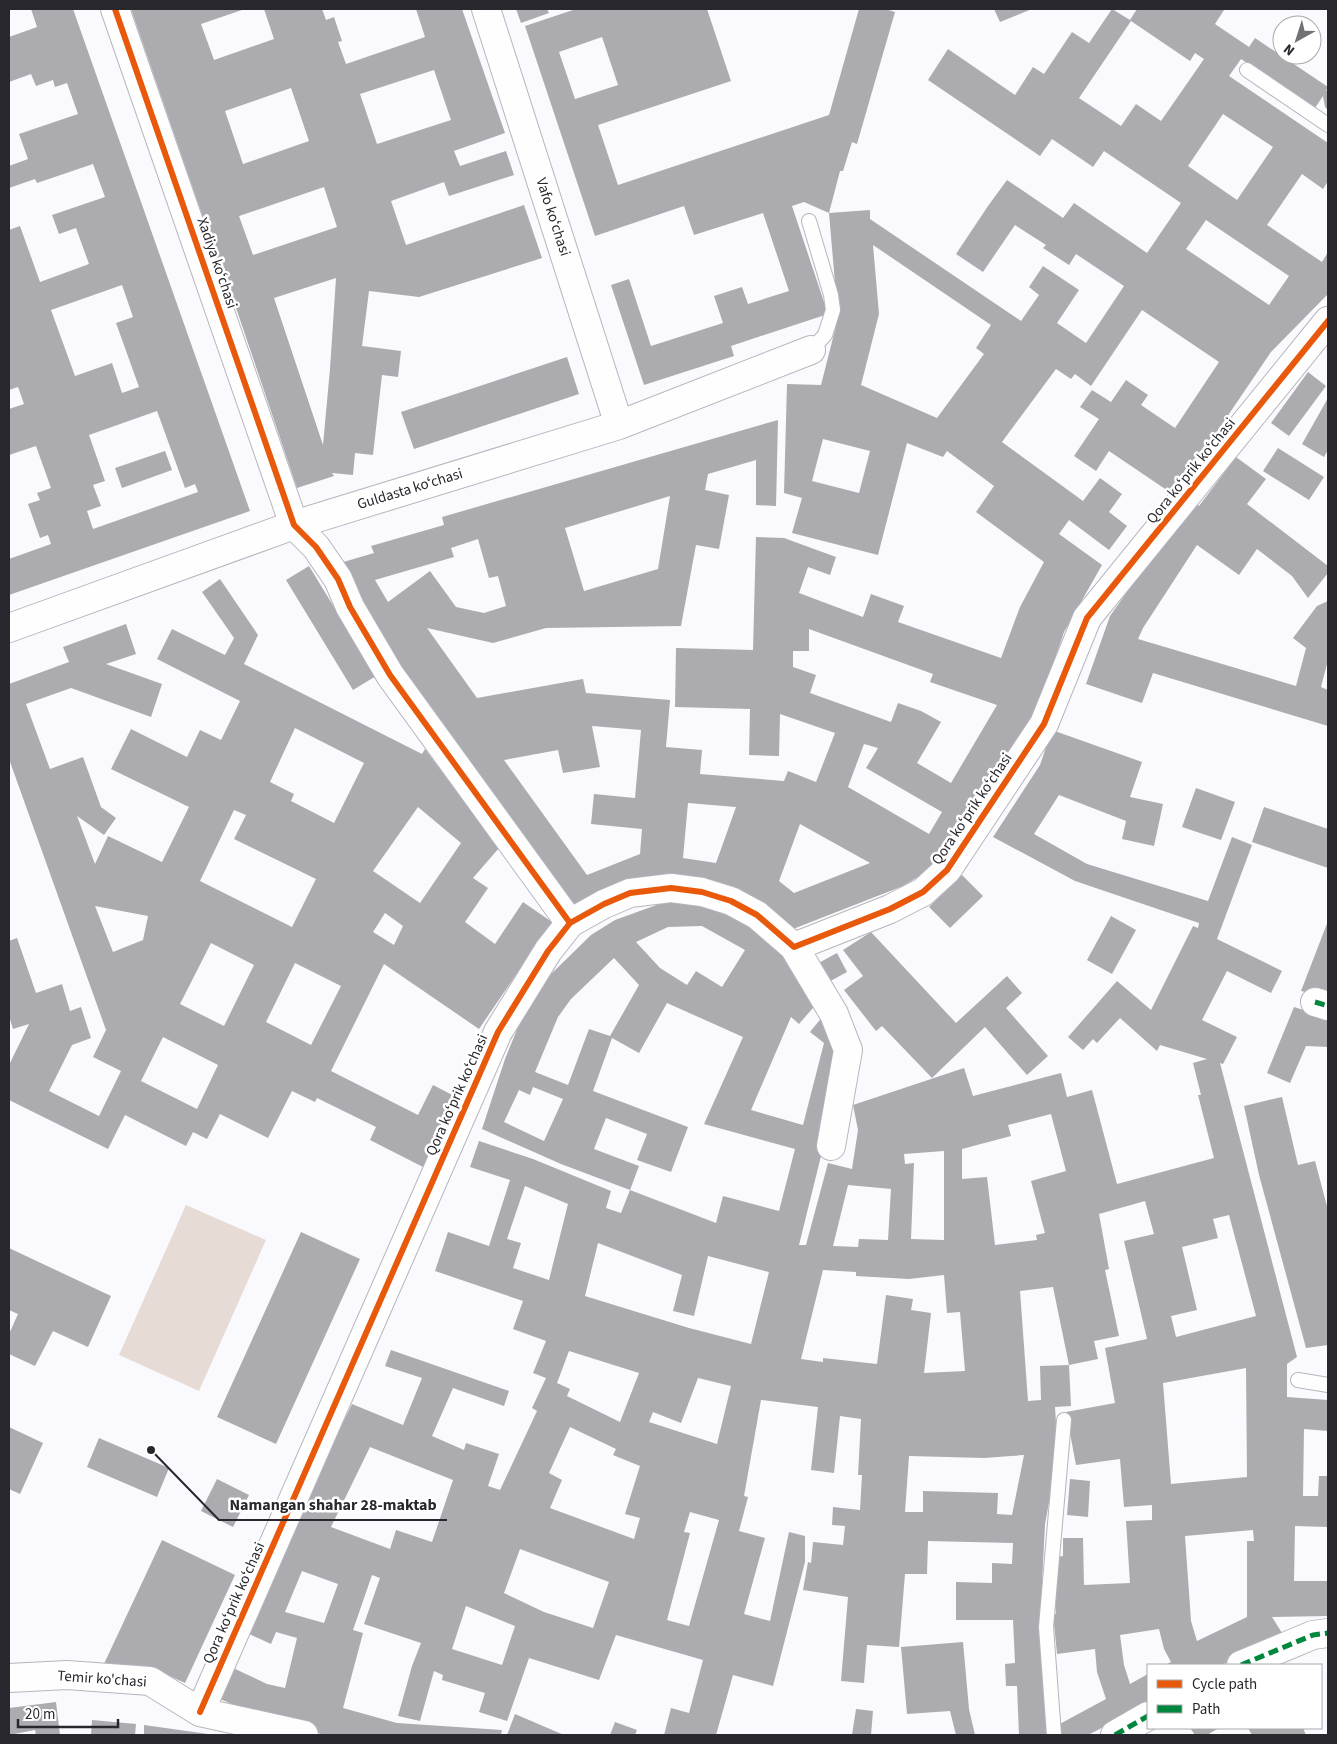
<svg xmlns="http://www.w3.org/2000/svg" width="1337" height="1744" font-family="'Source Sans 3',sans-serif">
<rect width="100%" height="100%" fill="#faf9fe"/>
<path fill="#e6dcd5" d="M186,1205l80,35 -67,151 -80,-36z"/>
<path fill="#acabb0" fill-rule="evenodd" d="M31,9h42l177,502 -241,84v-36l42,-15 -3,-9 -8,3 -12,-34 12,-4 -3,-7 14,-5 -15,-42 -27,9v-46l15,-5 -6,-17 -9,3v-160l11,-4 20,56 49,-18 -13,-36 -17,6 -7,-19 53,-18 -12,-33 -56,19 -2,-4 -26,9v-22l19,-7 -9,-25 59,-20 -11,-31 -12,4 -2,-7 -17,6 -5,-12 -22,8v-45l28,-10zM122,285l11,32 -17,6 23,64 -17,6 -10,-30 -37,13 -24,-66zM157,411l28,77 10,-4 3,8 -105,37 -6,-18 14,-5 -8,-21 12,-4 -16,-46z
M131,9h114l-44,15 13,36 60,-21 -10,-30h58l4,11 8,-3 8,24 -4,1 8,22 79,-27 -9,-28h46l43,124 -51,18 6,15 46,-15 8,24 -65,21 -5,-14 -53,19 15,44 118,-40 18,53 -123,39 -50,-6 -7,55 39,5 -3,26 -16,-2 -9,80 -18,-2 -2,22 -21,-2 2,3 -37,12 -66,-195h-2zM434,70l17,50 -74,24 -17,-50zM291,88l18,53 -66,23 -18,-53zM324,187l13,40 -84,28 -14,-39zM336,278l-6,91 -7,76 -49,-147z
M516,9h31l2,4 -28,10z
M576,9h131l24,72 -133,44 20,60 211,-70 30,-106h26l10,3 -38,132 -5,-2 -9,29h-3l-11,42 41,-3v9l151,102 18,-26 -10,-8 14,-21 36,24 -22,33 29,20 38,-57 -48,-32 -7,11 -26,-17 3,-3 -31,-20 -32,47 -27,-18 32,-48 19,-26 56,38 11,-15 73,50 34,-50 -77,-52 -11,16 -41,-28 -12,17 -112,-76 20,-31 67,46 18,-28 11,7 28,-42 17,11 23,-34 18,11 7,-11h85l2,1 -9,14 34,23 6,-9 73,49 -2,4h2v19l-3,-3 -2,-11 -8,12 -74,-49 -12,17 99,67v38l-5,8 -21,-15 -35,51 55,37 6,-10v42l-57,58 -97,143 -65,-44 -13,20 -22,-15 25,-37 -19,-12 12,-17 19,12 15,-22 22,15 -7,10 34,23 44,-66 -77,-52 -51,76 -16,-12 -4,5 -15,-10 -54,73 81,59 17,-23 22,16 -13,18 18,14 -18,24 -40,-30 -10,14 43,31 -38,67 -29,86 -99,148 -33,20 -115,45 -109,-45 -107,30 -212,-294 -20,-59 34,-10 -3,-7 73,-21 -2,-8 336,-97 -2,86 -20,-1v-45l-48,14 -3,16 24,5 -10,54 -23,-4 -15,81 -135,2 -53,15 -66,-15 50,70 106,-19 3,14 84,7 -4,47 36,3 -2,24 84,7 4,-10 28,11 19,-49 -55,-19 -1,42 -30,-1 1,-46 -75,-2 1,-59 77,2 3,-113 28,1 52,19 -6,18 -22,-8 -9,26 64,24 8,-23 33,12 -6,16 103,36 19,-51 24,-45 -68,-50 18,-26 -47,-35 -4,6 -36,-14 -29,112 -86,-22 10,-35 -18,-5 3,-109 34,1 17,-67 -9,-105 -25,-11 -12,4 36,108 -97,32 3,10 -90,29 -33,-100 18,-6 22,67 72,-23 -9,-27 28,-9 6,17 41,-13 -26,-78 -69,22 -10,-29 -89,30 -70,-210zM1131,21l59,40 5,-8 9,6 -43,62 -25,-17 -15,22 -42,-28zM602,37l16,48 -43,14 -16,-47zM1223,114l50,33 -36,53 -49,-34zM1206,220l83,56 -20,29 -83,-56zM873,245l118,80 -15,23 8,6 -47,64 -76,-33 18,-71zM823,439l47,12 -11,42 -47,-12zM670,496l-12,73 -74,22 -19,-63zM478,539l11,39 9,-2 8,30 -22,7 -28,-6 -26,-36 -42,31 -13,-22 79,-23 -3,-9zM809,629l124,45 -3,8 67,23 -46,78 -34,-20 24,-41 -20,-11 -23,-8 -7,19 -81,-29 6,-18 -23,-8v-16h16zM592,726l49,4 -6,68 -41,-4 -3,30 51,5 -2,25 -53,21 -83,-115 54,-10 5,23 37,-6zM864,744l14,4 -12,20 76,44 -13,22 -81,-47zM688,803l48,4 -20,56 -33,-5zM800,824l70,39 -76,30 -15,-12z
M994,9h38l-32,13z
M567,357l12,37 -165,55 -13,-37z
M1308,372l18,14 -37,50 -18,-13z
M1328,398v52l-4,7 -22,-13z
M1278,448l46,29 -15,23 -46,-29z
M165,451l7,19 -50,18 -7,-20z
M1236,457l30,22 -19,25 81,62v7l-20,25 -16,-22 -35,-27 -18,26 -42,-30 -54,83 -5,11 158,47 10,-38 -13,-10 24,-32 11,-5v59l-7,27 7,3v36l-175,-53 -11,30 -56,-19 24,-68 82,-116 7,6z
M309,566l67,110 -23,14 -67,-110z
M220,579l38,56 -14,29 178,90 3,-5 74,99 -26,30 15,10 -23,34 30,22 28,-42 29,20 -73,107 -95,-65 -53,107 87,44 15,-30 27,14 -35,69 -55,-28 6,-13 -59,-29 -2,4 -23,-11 -24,47 -48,-24 -13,25 -14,-7 -7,14 -61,-31 -17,34 -99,-49v-35l20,-41 -16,5 -4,-13v-75l8,-3 19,55 26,-9 8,27 11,-4 10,31 -19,7 -23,46 50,25 22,-45 -28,-14 13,-27 -97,-271v-75l60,-22 -6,-15 63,-23 10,30 -30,10 56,20 -11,33 -80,-29 -45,16 24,65 33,-12 18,50 15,11 -12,17 -27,-19 18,48 13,-28 54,26 27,-55 -78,-38 20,-40 56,28 13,-27 21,10 19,-39 -83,-42 15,-30 53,26 9,-17 -32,-46zM295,728l69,35 -30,60 -43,-22 3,-7 -24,-12zM418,807l43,36 -41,60 -47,-32zM234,810l12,5 -12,24 82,40 -24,48 -92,-46zM95,906l53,10 -5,24 -30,12zM385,913l18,13 -9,19 -21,-13zM211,943l43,22 -30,61 -44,-22zM295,963l46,23 -30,59 -45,-23zM163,1037l55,28 -21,44 -56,-28z
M1052,730l90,32 -12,35 33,7 -9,42 -32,-7 4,-18 -67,-26 -25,39 53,30 121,37 24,-64 20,8 -35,94 65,32 -11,22 -44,-22 -25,49 35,17 -14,27 -3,-1 77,294 -10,7v33l41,3v31l-24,-2 -1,67h15l1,-20h9v51l-33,-1 -1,55h34v35l-56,1 10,16 -60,32h-57l6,-3 -7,-13 -5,-20 -39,6 4,30 6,19 18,-10v30l-60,31h-30l-2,-9 50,-27 -9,-27 -2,-23 -38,5 -4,-40h3l-2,-27 2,-30 7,-1v-18h20l1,47 46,-2 -4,-62 26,-1v-15l-28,2 -4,-48 -44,6 -10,-53 49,-9 -10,-55 42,-9 -23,-98 30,-7 -9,-33 -46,13 10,55 -4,1 14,66 -25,5 4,18 -29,6 2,41 -16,1 3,47 -13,70 -3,59 -1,37 6,115h-28l-2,-49h-11l-1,-22 10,-1 -2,-43h-57v-38l36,1v-20l20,1 1,-21 -85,-2 -1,33h-22l-6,73 -32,-2 -3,38 -23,-2 7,-84 -45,-7 5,-28 3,1 2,-21 30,3 2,-19 -13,-1 1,-18 27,3 2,-35h-4l3,-56 -21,-3 -6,57 -23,-3 7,-63 -57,-7 -17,96 4,1 -9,34 26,7 -21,76 26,7 19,-89 16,4v26l-32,124 -40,-11 -17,60h-52l7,-27 18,5 14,-53 -87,-25 -17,45 -70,-22 -22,63 -28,-9 6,-19 -43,-13 1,-5 -9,-4 -14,50 -22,-5 14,-50 9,-23 -57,-19 16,-46 -8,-3 -19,55 10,3 -20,75 54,15 105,7 -1,5h-176l-60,-16 -47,-21 13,-31 36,17 18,4 12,-50 -21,-6 -5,12 -24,-11 37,-90 68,-139 51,21 19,-47 -37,-12 6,-16 118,41 -5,15 -51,-18 -21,48 32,14 2,-7 33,11 -11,32 12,4 37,-79 -5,-3 14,-30 -13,-5 13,-32 -33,-12 10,-28 -88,-30 13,-39 41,14 21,-66 -40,-13 9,-26 54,18 78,32 -5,17 15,5 9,-23 86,33 7,-27 56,15 16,-62 -91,-25 39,-87 -76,-34 -28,50 -27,-15 -19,53 95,36 -17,45 -34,-12 10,-26 -41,-16 -12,31 45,17 -9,24 -69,-26 -79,-35 23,-70 24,-59 16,-20 46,-45 24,-15 47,-17 49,-1 50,22 58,77 -20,23 -8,-7 -40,93 52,15 21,-82 -14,-11 13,-16 19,32 -21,108 -22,89h7l22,-82 24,6 6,-39 -5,-25 111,-37 9,28 88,-23 6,24 25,-7 25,94 97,-26 -16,-63h3l-8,-32 14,-4 -47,-14 -3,6 -37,-33 -23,25 -4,-4 -10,11 -15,-13 49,-56 34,29 42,-84 5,2 1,-5 -124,-42 -82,-44 47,-72zM702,926l43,24 -23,37 -26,-16 -9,14 -27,-17 -24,-26 32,-15zM614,958l25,27 -29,51 -21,-7 -21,56 -33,-13 23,-55 13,-18zM533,1087l30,12 -19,42 -40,-19 15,-32 11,5zM1051,1114l15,57 -35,10 14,52 -9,2 1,5 -42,5 -8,-68 -25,2v-30l49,-13 -3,-11zM944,1151v89l-33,-1 3,-76 -9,1 -1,-10zM848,1185l43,4 -3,51 -29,-1 -1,8 -25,-1zM525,1186l43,18 -19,76 -36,-12 8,-25 -14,-4zM1229,1215l27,101 -80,21 -5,-21 26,-6 -15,-63 36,-9 -5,-19zM598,1243l84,32 -9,36 21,5 14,-60 61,16 -18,72 -62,-16 -104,-32zM823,1270l33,2v4l53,3 35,-4 3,38 13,-1 5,59 -41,2 7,-60 -20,-3 2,-11 -27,-4 -9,69 -54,-6v4l-22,-3zM1053,1287l16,78 -29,1 1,34 -13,1 -8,-110zM569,1351l70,22 -19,49 -53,-26 3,-7 -13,-6zM1246,1368l1,109 -76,7 -8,-101zM698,1378l33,8 -14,58 -68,-22 4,-10 28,11zM570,1427l46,22 -3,6 27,11 -15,48 15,4 -6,21 -84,-31 12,-28 -13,-7zM370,1447l83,33 -21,62 -36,-12 -6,19 -59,-22zM1024,1455l-12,60 -15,-1 1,-21 -75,-2v21h-18l4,-56 75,2zM690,1512l29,8 -30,106 -22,-6 23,-87 -6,-1zM1253,1530l1,11h-7v76l-50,24 -6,-20 -6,-85zM520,1549l89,33 -16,46 -49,-16 -40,-19zM302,1571l36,13 -14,39 -39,-11zM466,1606l49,20 -13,39 -50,-16z
M1196,788l39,14 -14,38 -39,-13z
M1264,807l64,22v39l-76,-26z
M962,875l21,21 -33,32 -21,-21z
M1111,916l25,14 -24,44 -25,-14z
M1328,921v76l-27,-6z
M871,932l85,91 51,-47 15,17 -16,15 42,48 -21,19 -42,-48 -53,51 -50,-52 -6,5 -32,-41 19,-14 -20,-26z
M837,953l10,19 -22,12 -10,-19z
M1294,1007l34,11v29l-22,-1 -16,37 -23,-10z
M1282,1097l16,68 17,-4 13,49v135l-22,3 -47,-173 -15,-69z
M301,1232l59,27 -84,185 -59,-27z
M9,1248l102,48 -23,51 -35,-16 -18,35 -26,-12v-20l9,-20 -9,-4z
M9,1427l34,16 -23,51 -11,-5z
M99,1438l70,30 -12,29 -70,-30z
M217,1479l32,16 -16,32 -32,-16z
M1070,1479l20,2 -2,36 -21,-2z
M162,1540l73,35 -50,108 -31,-14 -51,-3z
M963,1642l6,67 6,26h-19l-6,-24 -43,3 -6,-67z
M56,1702l4,33h-24l-1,-5 -26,5v-27z
M856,1709l17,2 -2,24h-19z
M515,1714l49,21h-57z
M92,1720l44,4 -1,11h-44z
M615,1722l22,8 -2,5h-25z
M144,1725l64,9v1h-64z
M1190,1728h29l-12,7h-12z
M1248,1728h55l3,7h-54z"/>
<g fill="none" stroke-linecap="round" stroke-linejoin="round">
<g stroke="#b6b5bb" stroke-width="16">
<path id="service" d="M1247,70l81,55
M809,221l22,74 2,15 -8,25 -14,15
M1298,1380l30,5
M1054,1735l-8,-108 18,-207"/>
</g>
<g stroke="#b6b5bb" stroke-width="30">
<path id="minor" d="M115,9l179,516 22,22 22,32 12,28 40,68 180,248
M486,9l133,416
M9,628l285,-103 325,-100 192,-75
M794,947l40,67 14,36 -17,96
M1315,1002l13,4
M1241,1665l72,-30 15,-2
M9,1678l58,-3 83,6 50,31 104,23
M200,1712l298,-680 50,-81 22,-28 34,-19 26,-11 41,-5 31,4 29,9 26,14 37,32 96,-38 33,-17 24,-22 97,-146 43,-106 241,-297
M1115,1735l33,-19"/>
</g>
<use href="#service" stroke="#fefeff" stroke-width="14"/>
<use href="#minor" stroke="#fefeff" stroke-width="28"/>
<path stroke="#00873e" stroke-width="5" stroke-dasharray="10 5" stroke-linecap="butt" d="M1315,1002l13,4
M1241,1665l72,-30 15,-2
M1115,1735l33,-19"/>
<g stroke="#fff" stroke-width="9">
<path id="cycleway" d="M115,9l179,516 22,22 22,32 12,28 40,68 180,248
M200,1712l298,-680 50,-81 22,-28 34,-19 26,-11 41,-5 31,4 29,9 26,14 37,32 96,-38 33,-17 24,-22 97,-146 43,-106 241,-297"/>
</g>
<use href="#cycleway" stroke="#e8590c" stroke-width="6"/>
</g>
<g text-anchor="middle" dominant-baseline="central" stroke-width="5" stroke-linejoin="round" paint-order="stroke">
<g font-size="15" fill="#28272e" stroke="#fff">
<text transform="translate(553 217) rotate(72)">Vafo koʻchasi</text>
<text transform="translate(217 263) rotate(71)">Xadiya koʻchasi</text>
<text transform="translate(1191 471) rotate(-51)">Qora koʻprik koʻchasi</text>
<text transform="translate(410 489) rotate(-17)">Guldasta koʻchasi</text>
<text transform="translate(972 809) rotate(-56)">Qora koʻprik koʻchasi</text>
<text transform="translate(457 1095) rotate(-66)">Qora koʻprik koʻchasi</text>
<text transform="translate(234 1603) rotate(-66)">Qora koʻprik koʻchasi</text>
<text transform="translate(102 1679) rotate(4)">Temir ko'chasi</text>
</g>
</g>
<path fill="none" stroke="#28272e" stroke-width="2" d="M151 1450L219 1520H447"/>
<circle fill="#28272e" stroke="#fff" stroke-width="2" cx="151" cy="1450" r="5"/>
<g font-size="16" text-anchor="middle" font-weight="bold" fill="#28272e" stroke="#fff" stroke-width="5" stroke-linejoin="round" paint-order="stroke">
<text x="333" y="1510">Namangan shahar 28-maktab</text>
</g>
<rect width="1337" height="1744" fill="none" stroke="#28272e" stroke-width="20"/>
<rect x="1147" y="1664" width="175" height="65" fill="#ffffff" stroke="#a9a9ab"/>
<rect x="1157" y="1680" width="25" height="8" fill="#e8590c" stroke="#a9a9ab"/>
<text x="1192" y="1689" font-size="15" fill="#28272e">Cycle path</text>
<rect x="1157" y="1705" width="25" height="8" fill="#00873e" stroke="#a9a9ab"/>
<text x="1192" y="1714" font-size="15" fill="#28272e">Path</text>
<g transform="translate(1297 40) rotate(219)"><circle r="24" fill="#ffffff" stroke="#a9a9ab"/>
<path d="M0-4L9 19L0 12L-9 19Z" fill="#727077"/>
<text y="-8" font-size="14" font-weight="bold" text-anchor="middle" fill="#28272e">N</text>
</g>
<path d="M18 1719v8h100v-8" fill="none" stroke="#28272e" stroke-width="2.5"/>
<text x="25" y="1719" font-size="15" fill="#28272e" stroke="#ffffff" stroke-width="4" paint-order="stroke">20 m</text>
</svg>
